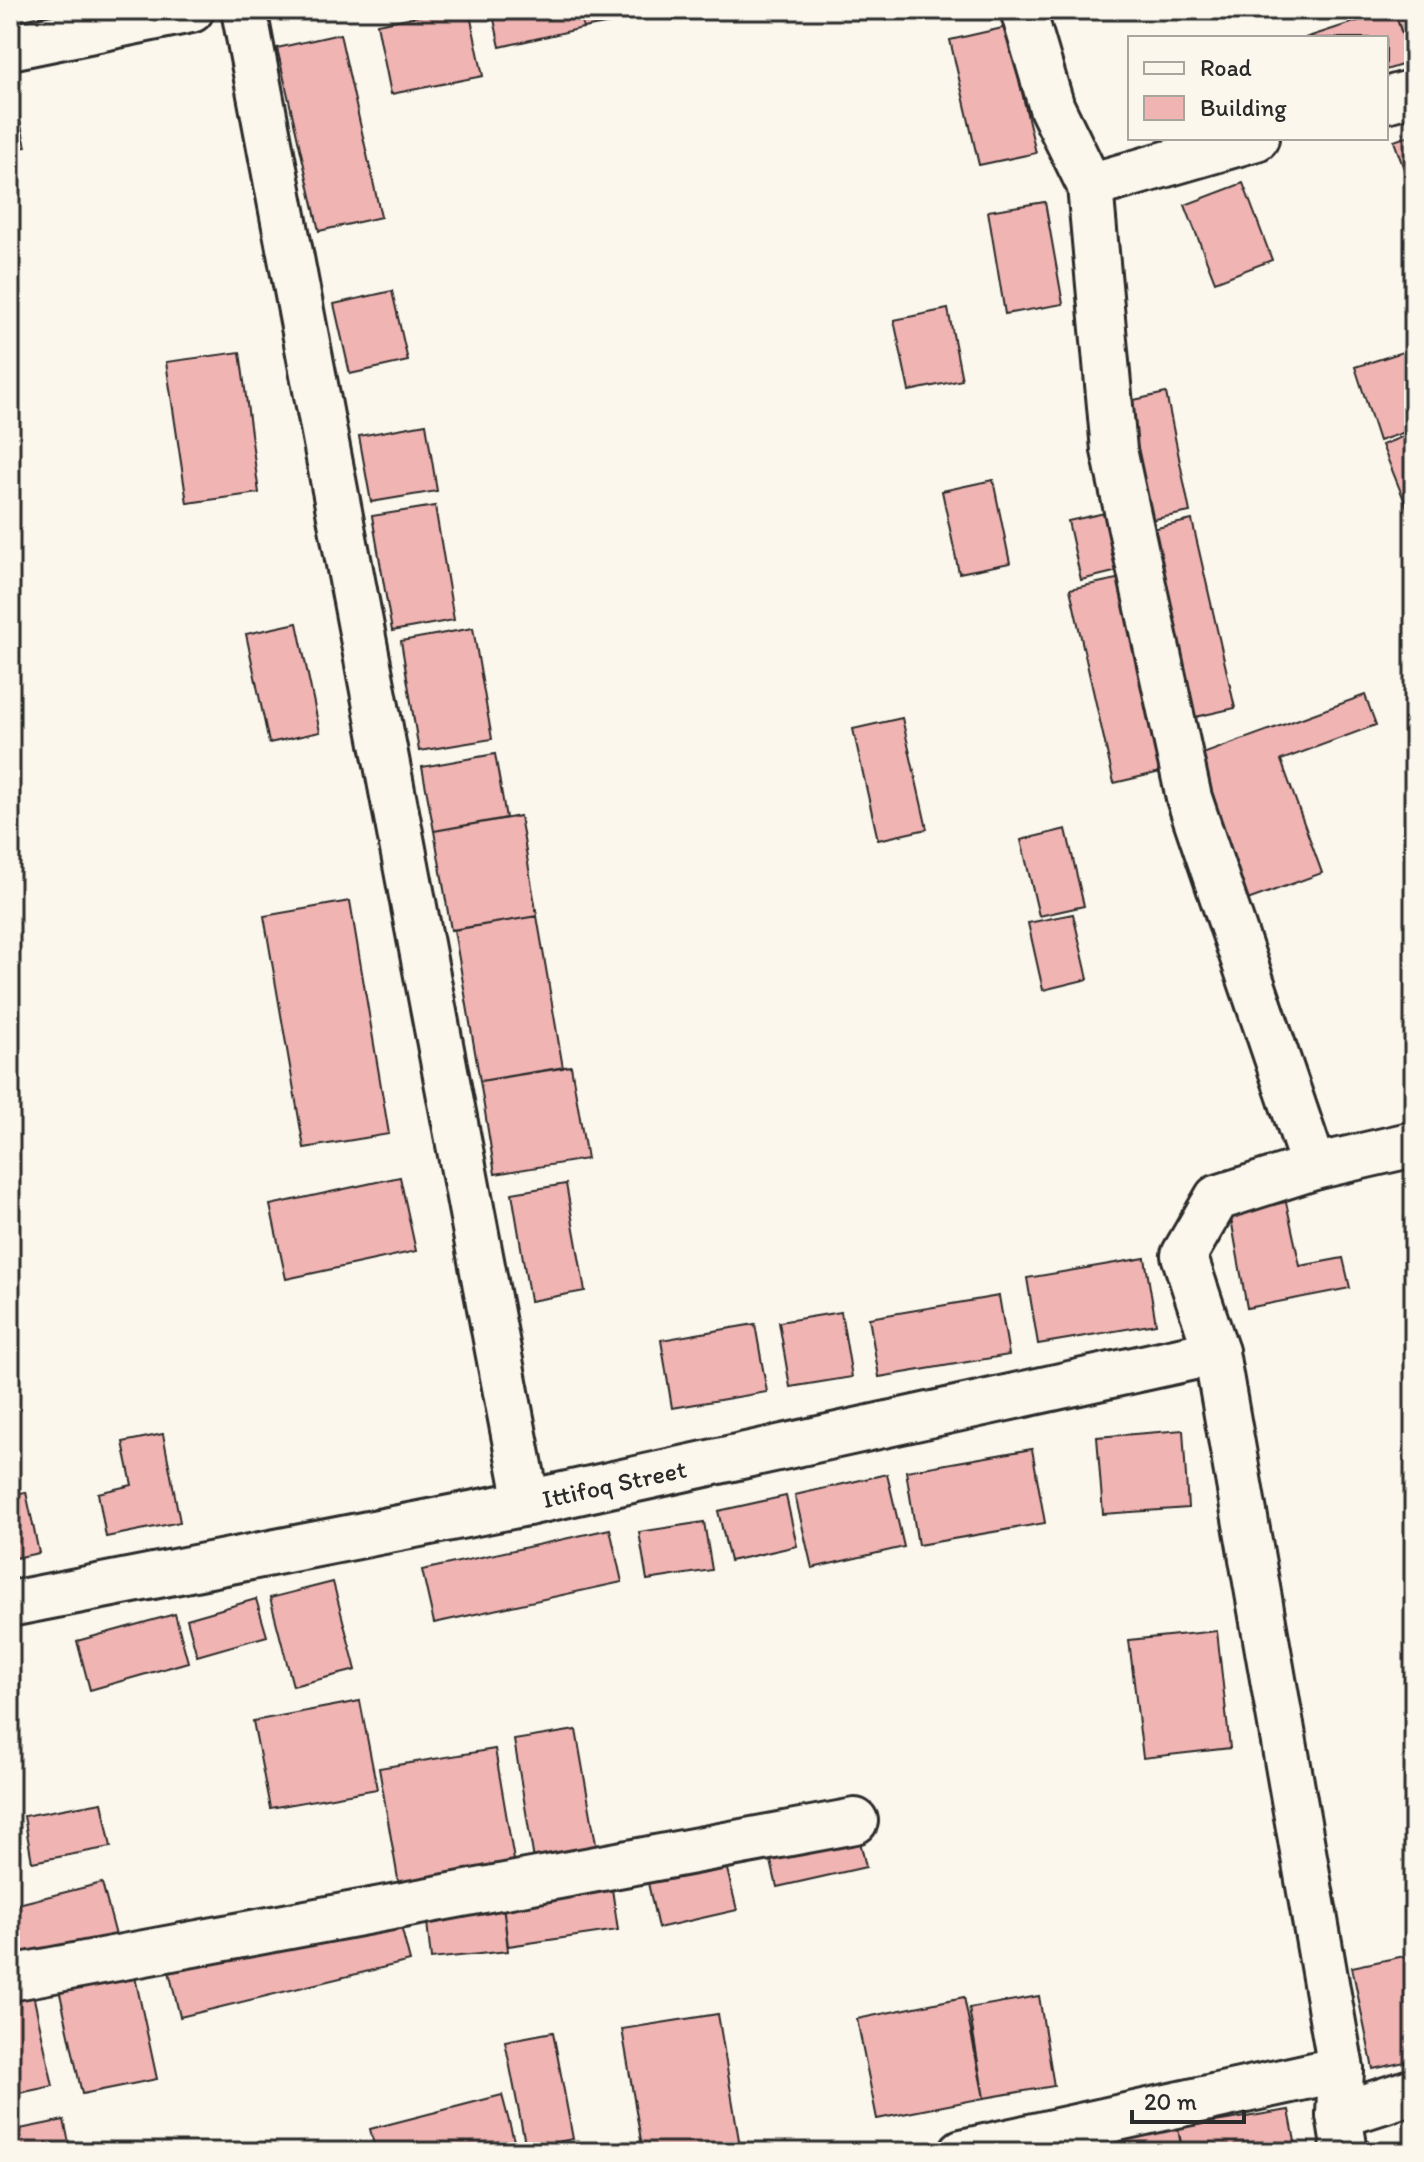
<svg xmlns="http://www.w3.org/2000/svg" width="1424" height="2162" font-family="Itim,sans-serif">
<rect width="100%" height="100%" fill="#fbf7ec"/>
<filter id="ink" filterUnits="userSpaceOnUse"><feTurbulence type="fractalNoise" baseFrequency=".0125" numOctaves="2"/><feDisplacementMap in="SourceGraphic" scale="16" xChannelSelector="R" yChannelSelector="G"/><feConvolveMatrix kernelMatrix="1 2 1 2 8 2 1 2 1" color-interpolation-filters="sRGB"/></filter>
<g filter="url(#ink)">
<path fill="#f0b4b3" stroke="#2b2b2b" stroke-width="2" d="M449,10h20l14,66 -92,18 -14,-70z
M492,10h87l4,18 -83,19z
M579,10h74l1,5 -71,13z
M1391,10h3l17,52 -25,8v-32h-81z
M1394,10h20v35l-7,3z
M1007,27l29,126 -57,12 -29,-125z
M340,34l41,183 -62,14 -42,-183z
M13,91l13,56 -16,3v-58z
M1414,134v51l-4,1 -16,-45z
M1243,183l29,77 -57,22 -30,-77z
M1045,202l18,102 -58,10 -17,-103z
M392,291l16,70 -58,13 -16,-70z
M948,309l14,71 -53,11 -15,-71z
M1406,351l8,25v53l-35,12 -24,-74z
M240,352l19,141 -72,10 -21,-141z
M1166,393l24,119 -45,9 -25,-118z
M426,424l11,67 -66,11 -12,-66z
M1414,432v84l-3,1 -29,-72z
M993,480l17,83 -51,10 -17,-82z
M435,506l19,114 -62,11 -20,-115z
M1105,513l13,58 -37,9 -13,-59z
M1192,520l43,188 -44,10 -43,-188z
M1126,577l43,193 -55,13 -44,-194z
M297,623l23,109 -51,11 -23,-109z
M473,628l19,111 -73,12 -18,-110z
M1365,695l11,30 -95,35 41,113 -80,29 -53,-143z
M902,718l25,111 -49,11 -25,-111z
M495,754l11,64 -72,13 -12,-64z
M520,816l17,100 -86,14 -17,-99z
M1066,829l18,77 -45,10 -18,-76z
M350,901l39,233 -85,14 -40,-232z
M1073,914l15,65 -45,11 -15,-67z
M537,916l26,152 -83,13 -26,-151z
M571,1066l16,93 -92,15 -15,-93z
M400,1177l16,74 -130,28 -16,-74z
M566,1184l19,107 -55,10 -18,-108z
M1286,1202l14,64 43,-8 7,30 -103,20 -17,-95z
M1145,1258l11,66 -118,20 -11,-66z
M999,1296l10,59 -130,22 -10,-59z
M841,1312l11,65 -62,10 -11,-65z
M755,1324l12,68 -95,16 -11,-68z
M1183,1430l5,78 -85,6 -6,-77z
M163,1434l17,88 -74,15 -8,-44 34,-8 -9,-43z
M1032,1449l13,74 -127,22 -12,-74z
M887,1474l17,73 -92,21 -17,-73z
M26,1492l13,61 -29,6v-64z
M786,1496l11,50 -67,15 -12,-50z
M704,1522l8,48 -65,10 -8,-48z
M610,1529l12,53 -188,41 -12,-53z
M333,1582l23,88 -63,16 -23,-88z
M256,1599l11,37 -70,20 -10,-37z
M175,1614l13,48 -98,28 -13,-49z
M1217,1631l13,117 -87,10 -14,-118z
M360,1701l17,88 -107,19 -17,-87z
M576,1730l23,131 -63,11 -22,-132z
M495,1749l20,117 -116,19 -20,-117z
M102,1802l9,45 -79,15 -8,-46z
M856,1824l10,43 -89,20 -10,-43z
M724,1857l13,53 -79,18 -12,-54z
M102,1883l16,60 -108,27v-64z
M612,1889l6,41 -110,16 -5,-42z
M503,1904l5,47 -77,8 -5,-46z
M396,1907l14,54 -230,56 -13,-54z
M1414,1954v106l-41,9 -21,-102z
M134,1972l23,107 -75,15 -23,-105z
M33,1994l20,92 -43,9v-96z
M1039,1996l15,90 -70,12 -15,-90z
M964,1997l20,101 -107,21 -20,-100z
M718,2014l23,138h-98l-21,-123z
M553,2032l20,107 -47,9 -21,-107z
M502,2095l15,57h-141l-6,-23z
M1289,2110l8,42h-115l-4,-24z
M64,2120l7,32h-61v-21z
M1178,2128l5,24h-124z"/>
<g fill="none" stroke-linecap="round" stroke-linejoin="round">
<g stroke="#2b2b2b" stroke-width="50">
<g id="minor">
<path d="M244,10l283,1493"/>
<path d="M1023,10l29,98 38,78 166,-48"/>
<path d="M10,47l181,-37"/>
<path d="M1386,100l28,-8"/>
<path d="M1090,186l24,264 75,348 125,369 -97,31 -33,57 32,97 125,717 -2,46 6,37"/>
<path d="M1314,1167l100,-23"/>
<path id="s1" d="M10,1604l517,-101 689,-151"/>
<path d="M10,1978l845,-157"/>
<path d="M1339,2115l75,-24"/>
<path d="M962,2152l379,-83"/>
</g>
</g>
<use href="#minor" stroke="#fbf7ec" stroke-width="44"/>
</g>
</g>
<g text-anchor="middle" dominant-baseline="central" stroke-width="7" stroke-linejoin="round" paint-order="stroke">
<g font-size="26" fill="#2b2b2b" stroke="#fbf7ec">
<text stroke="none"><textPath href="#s1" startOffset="616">Ittifoq Street</textPath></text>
</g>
</g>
<rect width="1424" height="2162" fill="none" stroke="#fbf7ec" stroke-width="40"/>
<rect x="20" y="20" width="1384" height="2122" fill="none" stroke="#2b2b2b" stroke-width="3" filter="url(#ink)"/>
<rect x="1128" y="36" width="260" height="104" fill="#fbf7ec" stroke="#a8a59f" stroke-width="2"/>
<rect x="1144" y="62" width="40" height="12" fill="#fbf7ec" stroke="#a8a59f" stroke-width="2"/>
<text x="1200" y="76" font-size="24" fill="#2b2b2b">Road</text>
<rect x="1144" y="96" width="40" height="24" fill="#f0b4b3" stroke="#a8a59f" stroke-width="2"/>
<text x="1200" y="116" font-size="24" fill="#2b2b2b">Building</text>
<path d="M1132 2110v12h112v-12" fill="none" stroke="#2b2b2b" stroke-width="4"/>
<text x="1144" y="2110" font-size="24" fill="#2b2b2b" stroke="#fbf7ec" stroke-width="6" paint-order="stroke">20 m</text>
</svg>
